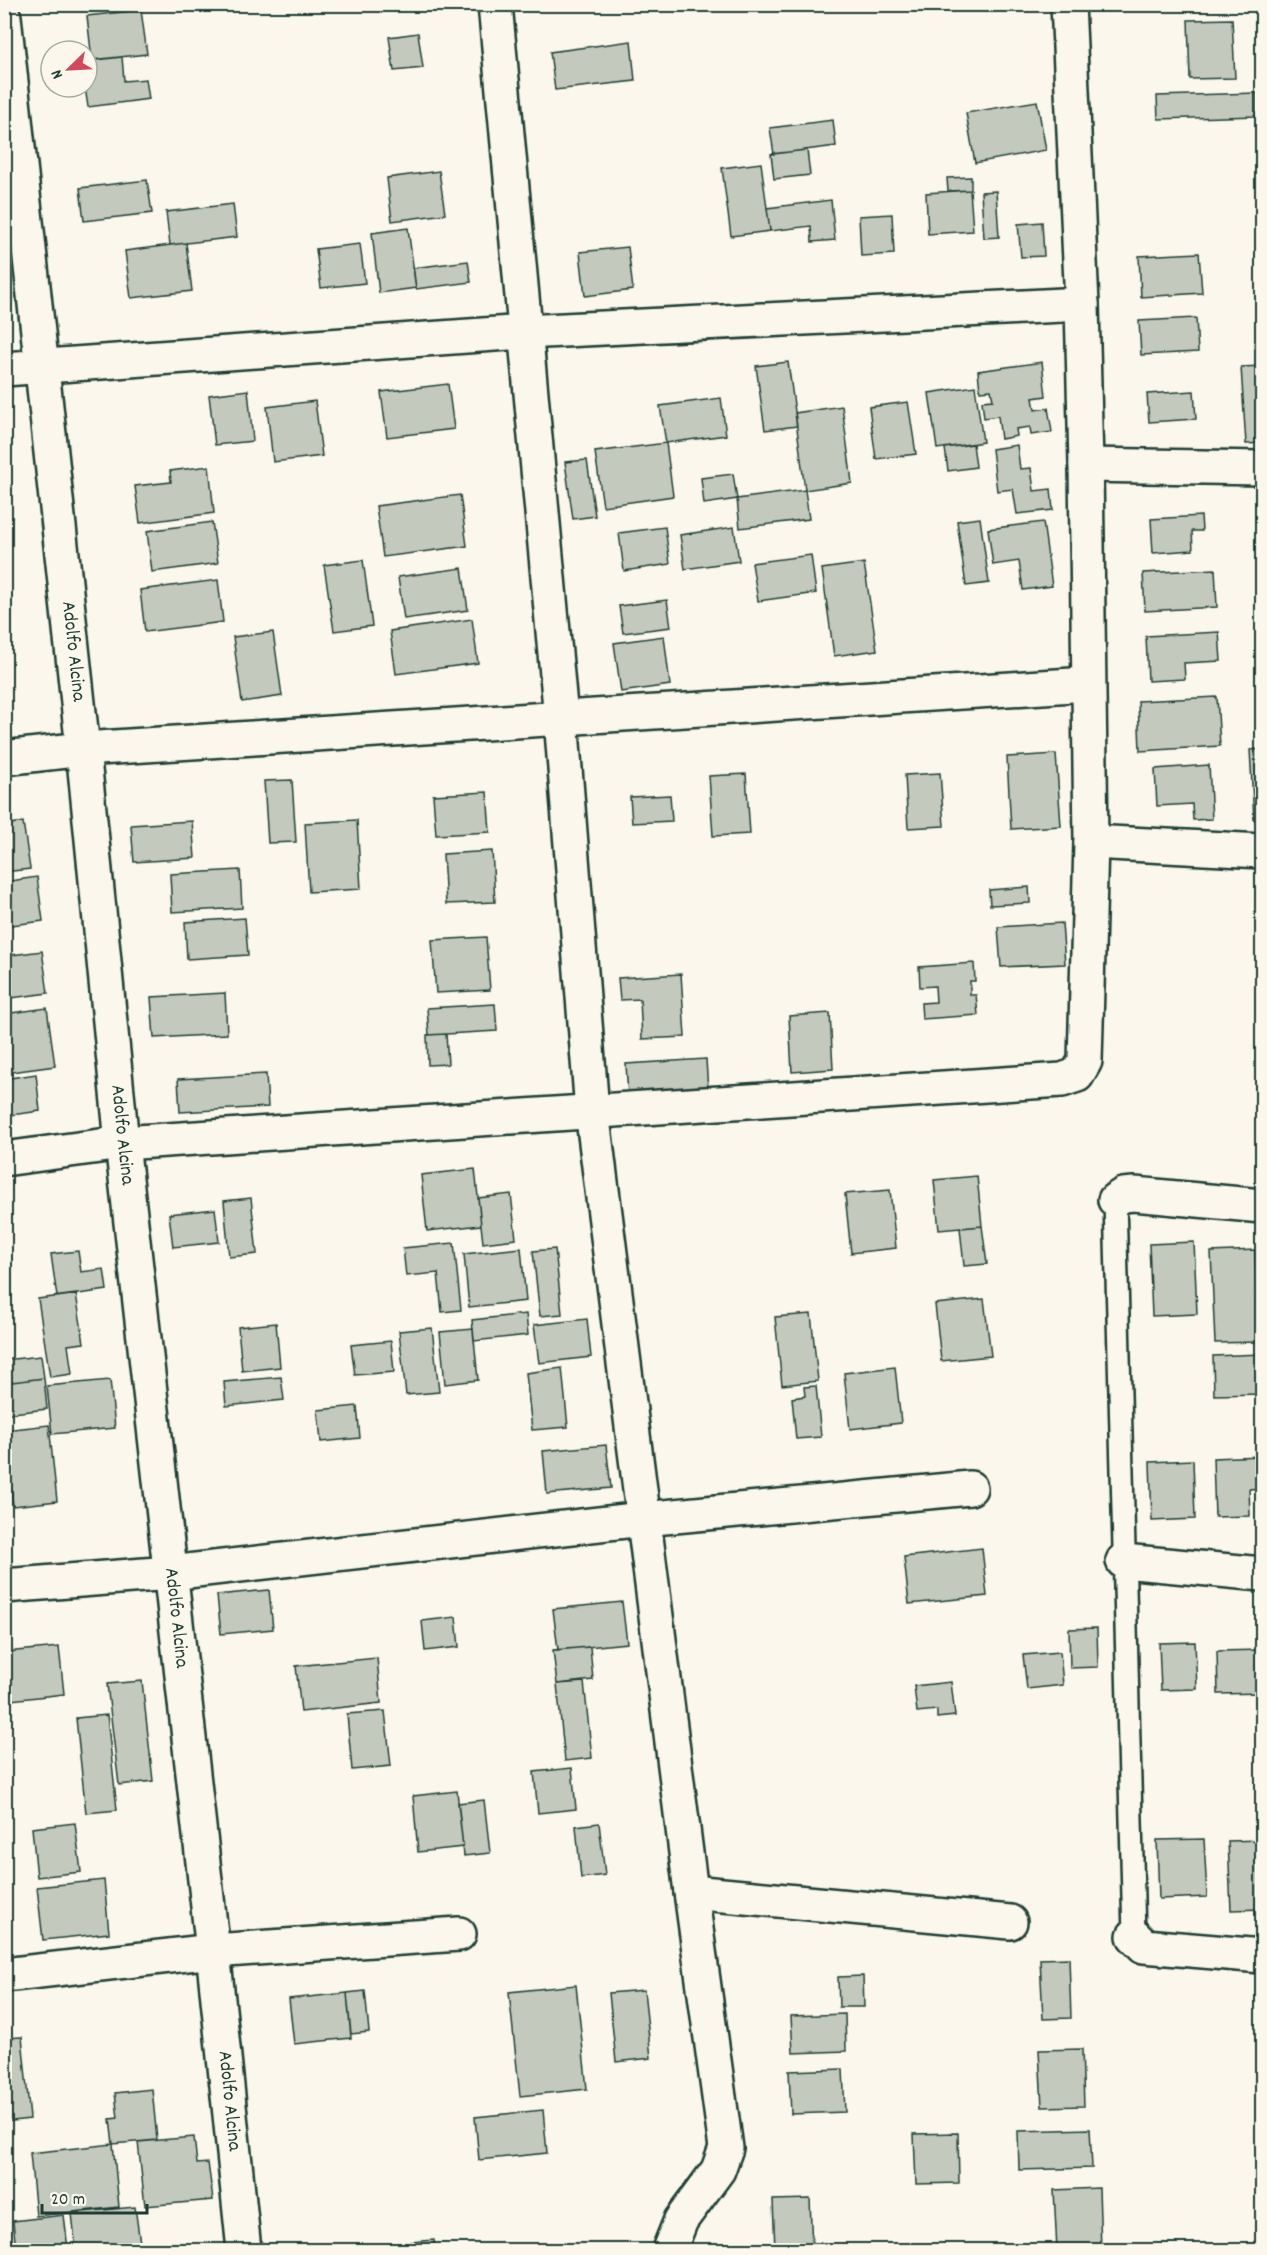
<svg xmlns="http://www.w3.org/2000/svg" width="1267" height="2255" font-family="Dekko,sans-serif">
<rect width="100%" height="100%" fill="#fbf7ec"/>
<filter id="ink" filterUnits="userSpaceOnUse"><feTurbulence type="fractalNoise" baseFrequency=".0167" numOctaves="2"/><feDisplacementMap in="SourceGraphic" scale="12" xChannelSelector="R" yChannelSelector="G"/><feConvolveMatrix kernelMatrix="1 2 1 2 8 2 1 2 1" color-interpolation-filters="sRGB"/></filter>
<g filter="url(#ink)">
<path fill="#c4c9be" stroke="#1f3d34" stroke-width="1.5" d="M141,10l6,44 -55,6 -5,-44z
M1232,19l3,59 -45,1 -2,-59z
M418,33l5,35 -29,3 -5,-34z
M631,41l4,40 -80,9 -5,-38z
M122,57l2,24 22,-2 3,20 -61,8 -3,-20 2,-26z
M1257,93v23l-99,3 -1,-23z
M1037,101l9,49 -71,13 -9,-50z
M833,120l3,26 -62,8 -4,-26z
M807,150l3,25 -36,4 -3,-25z
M761,163l9,68 -39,5 -9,-68z
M439,171l6,43 -53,7 -5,-43z
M971,177v13l-23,1 -1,-13z
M147,180l5,33 -68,8 -4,-33z
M970,190l3,41 -45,3 -2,-41z
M996,191l3,46 -15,1 -3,-46z
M831,200l4,40 -23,2 -1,-16 -41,5 -3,-23z
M233,204l4,33 -67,8 -4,-33z
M892,214l2,40 -33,2 -2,-40z
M1042,222l2,34 -23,1 -3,-33z
M408,228l8,60 -37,5 -7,-60z
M186,243l6,48 -61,7 -6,-47z
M360,244l5,39 -44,5 -5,-39z
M628,247l5,43 -48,6 -5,-44z
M1199,253l3,40 -61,4 -2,-41z
M468,261l3,21 -55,7 -3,-21z
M1196,318l2,34 -57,3 -2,-34z
M788,362l9,64 -32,4 -9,-64z
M1042,362l4,34 -13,2 2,12 13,-2 4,24 -21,3 -1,-8 -14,2 1,7 -16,3 -3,-23 -14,2 -2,-17 11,-1 -2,-10 -11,1 -2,-20z
M1262,366v77l-16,1 -5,-77z
M448,384l6,45 -67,8 -6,-45z
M975,386l8,56 -46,7 -8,-56z
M248,390l5,51 -38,4 -6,-50z
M1194,391l2,28 -47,3 -2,-28z
M721,398l5,37 -60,8 -6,-37z
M315,401l7,55 -49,6 -6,-55z
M908,402l8,52 -40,5 -7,-52z
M842,406l10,77 -47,7 -10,-77z
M666,443l7,53 -70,10 -8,-54z
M973,444l3,23 -28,4 -3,-23z
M1017,445l3,24 11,-1 3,23 17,-2 2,21 -36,4 -4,-25 -16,2 -5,-42z
M587,460l8,56 -22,3 -8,-57z
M209,466l5,47 -74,10 -5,-37 36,-4 -1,-11z
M733,474l4,25 -33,5 -3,-26z
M805,490l4,29 -69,9 -3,-29z
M460,495l7,51 -84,11 -7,-51z
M1201,516l1,15h-10l1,19 -40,3 -2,-34z
M980,518l9,65 -23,3 -9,-65z
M212,522l6,41 -66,9 -5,-41z
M1043,522l9,64 -29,4 -4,-29 -26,4 -5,-36z
M665,527l5,37 -46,7 -5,-38z
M734,527l5,34 -54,8 -5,-34z
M811,555l5,38 -58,8 -6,-38z
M363,560l9,66 -38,5 -10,-66z
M864,563l13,87 -43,6 -12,-87z
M462,568l6,42 -64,9 -6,-42z
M1215,569l2,38 -72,4 -2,-38z
M218,580l5,42 -78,10 -5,-42z
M667,600l4,27 -48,6 -4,-27z
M472,619l6,44 -82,11 -6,-43z
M273,632l9,64 -40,6 -9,-65z
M1219,632l2,29 -37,2 1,16 -37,2 -2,-45z
M664,636l6,49 -49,7 -7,-49z
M1217,697l3,49 -80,5 -2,-50z
M1262,749v71h-8l-4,-70z
M1056,754l5,72 -50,3 -4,-72z
M1209,765l3,54 -19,1 -1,-16 -35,2 -2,-37z
M940,773l4,53 -36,2 -3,-53z
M746,774l4,60 -37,2 -4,-60z
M292,780l4,62 -28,1 -4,-62z
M487,792l3,40 -54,3 -3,-40z
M670,795l2,26 -40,2 -2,-26z
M357,820l4,69 -52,3 -4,-69z
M192,821l3,37 -61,4 -3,-37z
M23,822l7,47 -26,3v-47z
M492,851l3,51 -49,2 -3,-50z
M240,870l2,38 -70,4 -2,-38z
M37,877l6,44 -39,5v-44z
M1029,887l1,16 -40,2 -1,-15z
M245,918l3,37 -61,4 -2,-37z
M1062,923l3,41 -64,3 -3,-40z
M486,937l4,53 -54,3 -4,-53z
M42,951l6,42 -44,6v-43z
M974,963l1,18h-5v14h6l2,20 -56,4 -1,-16 15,-1 -1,-16 -15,1 -1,-20z
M681,974l4,63 -43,2 -2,-40 -20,1 -2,-22z
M225,993l2,41 -73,4 -3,-41z
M495,1004l2,27 -68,4 -2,-27z
M47,1008l8,58 -51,7v-59z
M830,1013l3,56 -41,3 -3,-56z
M446,1034l2,30 -20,1 -1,-30z
M706,1059l2,33 -80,5 -2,-33z
M36,1074l4,37 -36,5v-37z
M266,1074l2,33 -88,5 -2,-33z
M475,1169l6,56 -54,6 -6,-56z
M977,1176l5,50 -43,4 -5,-50z
M890,1190l6,58 -45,5 -6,-59z
M511,1194l5,45 -33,4 -5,-45z
M251,1198l6,56 -28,3 -5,-56z
M215,1209l4,33 -46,5 -4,-33z
M982,1226l5,38 -23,2 -4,-38z
M1194,1242l3,72 -45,2 -3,-72z
M454,1243l7,67 -19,2 -4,-39 -32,3 -3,-28z
M521,1248l5,53 -57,6 -5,-53z
M555,1249l7,65 -22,2 -7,-65z
M1255,1250l3,92 -43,1 -4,-91z
M78,1251l3,21 23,-3 3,21 -50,7 -6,-43z
M76,1294l8,49 -16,2 4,29 -22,3 -12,-78z
M984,1299l7,57 -50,5 -6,-57z
M526,1314l2,21 -54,6 -2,-21z
M811,1314l7,67 -36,4 -7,-68z
M587,1319l4,38 -52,6 -5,-38z
M276,1323l4,44 -38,4 -4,-44z
M432,1328l7,64 -33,3 -7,-64z
M473,1329l5,51 -33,4 -5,-52z
M391,1341l3,31 -39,3 -4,-30z
M1262,1354v40l-48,1 -1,-39z
M41,1356l3,22 -40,5v-23z
M895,1367l6,56 -51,6 -6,-56z
M562,1368l6,59 -36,3 -6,-57z
M281,1377l3,23 -58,6 -2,-24z
M44,1378l3,31 -43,5v-31z
M110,1380l5,48 -63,6 -5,-48z
M816,1386l5,51 -25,2 -4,-41 13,-2 -1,-9z
M357,1406l3,32 -39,4 -3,-32z
M49,1425l8,76 -44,5 -8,-76z
M606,1445l5,43 -64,6 -4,-43z
M1262,1456v32l-13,1 1,27 -35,1 -2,-59z
M1193,1460l2,59 -43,2 -2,-59z
M982,1548l5,48 -78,8 -5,-47z
M269,1590l4,39 -52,5 -4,-39z
M622,1602l5,41 -69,7 -5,-41z
M456,1617l3,30 -34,4 -3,-30z
M1097,1628l1,39 -28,1 -1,-39z
M1195,1642l2,47 -36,1 -2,-47z
M59,1647l5,47 -53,6 -5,-48z
M590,1647l3,33 -36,4 -4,-34z
M1262,1650v43l-44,1 -1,-43z
M1060,1652l3,33 -36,4 -4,-34z
M377,1658l4,45 -80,9 -5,-46z
M142,1681l11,100 -34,4 -12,-101z
M584,1682l8,76 -27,3 -8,-77z
M951,1682l4,34 -18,2v-8l-20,2 -3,-26z
M385,1711l6,55 -39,4 -5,-56z
M107,1715l10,95 -31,3 -10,-95z
M572,1768l4,41 -38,4 -4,-41z
M457,1791l6,56 -45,5 -5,-56z
M484,1800l6,53 -26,3 -6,-53z
M75,1823l6,49 -44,5 -5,-49z
M599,1823l6,52 -24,3 -5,-52z
M1204,1839l3,58 -48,2 -2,-59z
M1262,1840v69l-31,1 -3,-69z
M104,1880l5,53 -66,7 -6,-53z
M1069,1958l2,60 -28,1 -3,-60z
M863,1976l1,31h-25l-1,-30z
M576,1985l11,104 -67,7 -11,-104z
M644,1990l7,68 -35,4 -7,-69z
M365,1991l4,41 -18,2 -4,-41z
M347,1993l4,45 -57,6 -5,-45z
M845,2014l1,37 -53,2 -2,-37z
M22,2037l8,82 -26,3v-84z
M1082,2049l2,57 -42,1 -3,-57z
M843,2069l2,43 -54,2 -2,-43z
M152,2089l5,51 -44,4 -3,-25 8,-1 -3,-25z
M543,2110l4,43 -68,7 -4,-43z
M1090,2129l2,39 -73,2 -1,-39z
M958,2133l1,50 -43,1 -2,-50z
M194,2137l3,27 11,-1 5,37 -68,6 -7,-64z
M113,2144l6,63 -83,9 -6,-63z
M1099,2188l2,62h-44l-3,-60z
M810,2199l2,51h-37l-2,-50z
M135,2207l6,43h-65l-4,-37z
M64,2215l4,35h-52l-3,-29z
M434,2240l1,10h-23l-1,-8z"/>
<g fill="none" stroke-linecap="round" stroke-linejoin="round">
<g stroke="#1f3d34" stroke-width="26">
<path id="lane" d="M1115,1200l19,736"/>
</g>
<g stroke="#1f3d34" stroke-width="38">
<g id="street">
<path d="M495,4l66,714 31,393 99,781 35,256 -8,22 -37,50 -12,30"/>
<path id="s1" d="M4,17l79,732 39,394 91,808 31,299"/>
<path d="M4,369l520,-37 558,-28"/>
<path d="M1086,465l176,3"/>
<path d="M4,758l79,-9 1005,-65"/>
<path d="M1091,842l171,9"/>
<path d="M4,1159l118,-16 940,-63 15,-5 8,-14 6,-219 -5,-377 -4,-161 -14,-300"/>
<path d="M1115,1200l8,-5 11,-1 128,12"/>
<path d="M1123,1561l139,13"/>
<path d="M4,1586l166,-13 473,-54 327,-31"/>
<path d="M691,1892l319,30"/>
<path d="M1134,1936l10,10 118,10"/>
<path d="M4,1975l209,-24 246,-17"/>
</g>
</g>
<use href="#lane" stroke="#fbf7ec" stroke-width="21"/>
<use href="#street" stroke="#fbf7ec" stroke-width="33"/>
</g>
</g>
<g text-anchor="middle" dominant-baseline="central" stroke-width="6" stroke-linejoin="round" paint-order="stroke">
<g font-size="20" fill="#1f3d34" stroke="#fbf7ec">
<text stroke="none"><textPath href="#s1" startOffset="638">Adolfo Alcina</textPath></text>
<text stroke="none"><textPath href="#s1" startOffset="1124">Adolfo Alcina</textPath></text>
<text stroke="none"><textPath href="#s1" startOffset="1610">Adolfo Alcina</textPath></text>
<text stroke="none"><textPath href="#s1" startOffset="2096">Adolfo Alcina</textPath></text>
</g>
</g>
<rect width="1267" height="2255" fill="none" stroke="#fbf7ec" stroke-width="24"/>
<rect x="12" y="12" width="1243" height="2231" fill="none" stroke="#1f3d34" stroke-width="2" filter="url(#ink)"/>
<g transform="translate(69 69) rotate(246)"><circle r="28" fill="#fbf7ec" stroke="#a3ada2" stroke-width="1.5"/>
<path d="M0-4.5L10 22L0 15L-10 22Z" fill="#d1495b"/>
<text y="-9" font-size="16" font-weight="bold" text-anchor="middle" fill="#1f3d34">N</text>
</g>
<path d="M42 2204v9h105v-9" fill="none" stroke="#1f3d34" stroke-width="3"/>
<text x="51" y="2204" font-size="18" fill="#1f3d34" stroke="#fbf7ec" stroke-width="4.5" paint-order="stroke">20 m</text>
</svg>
